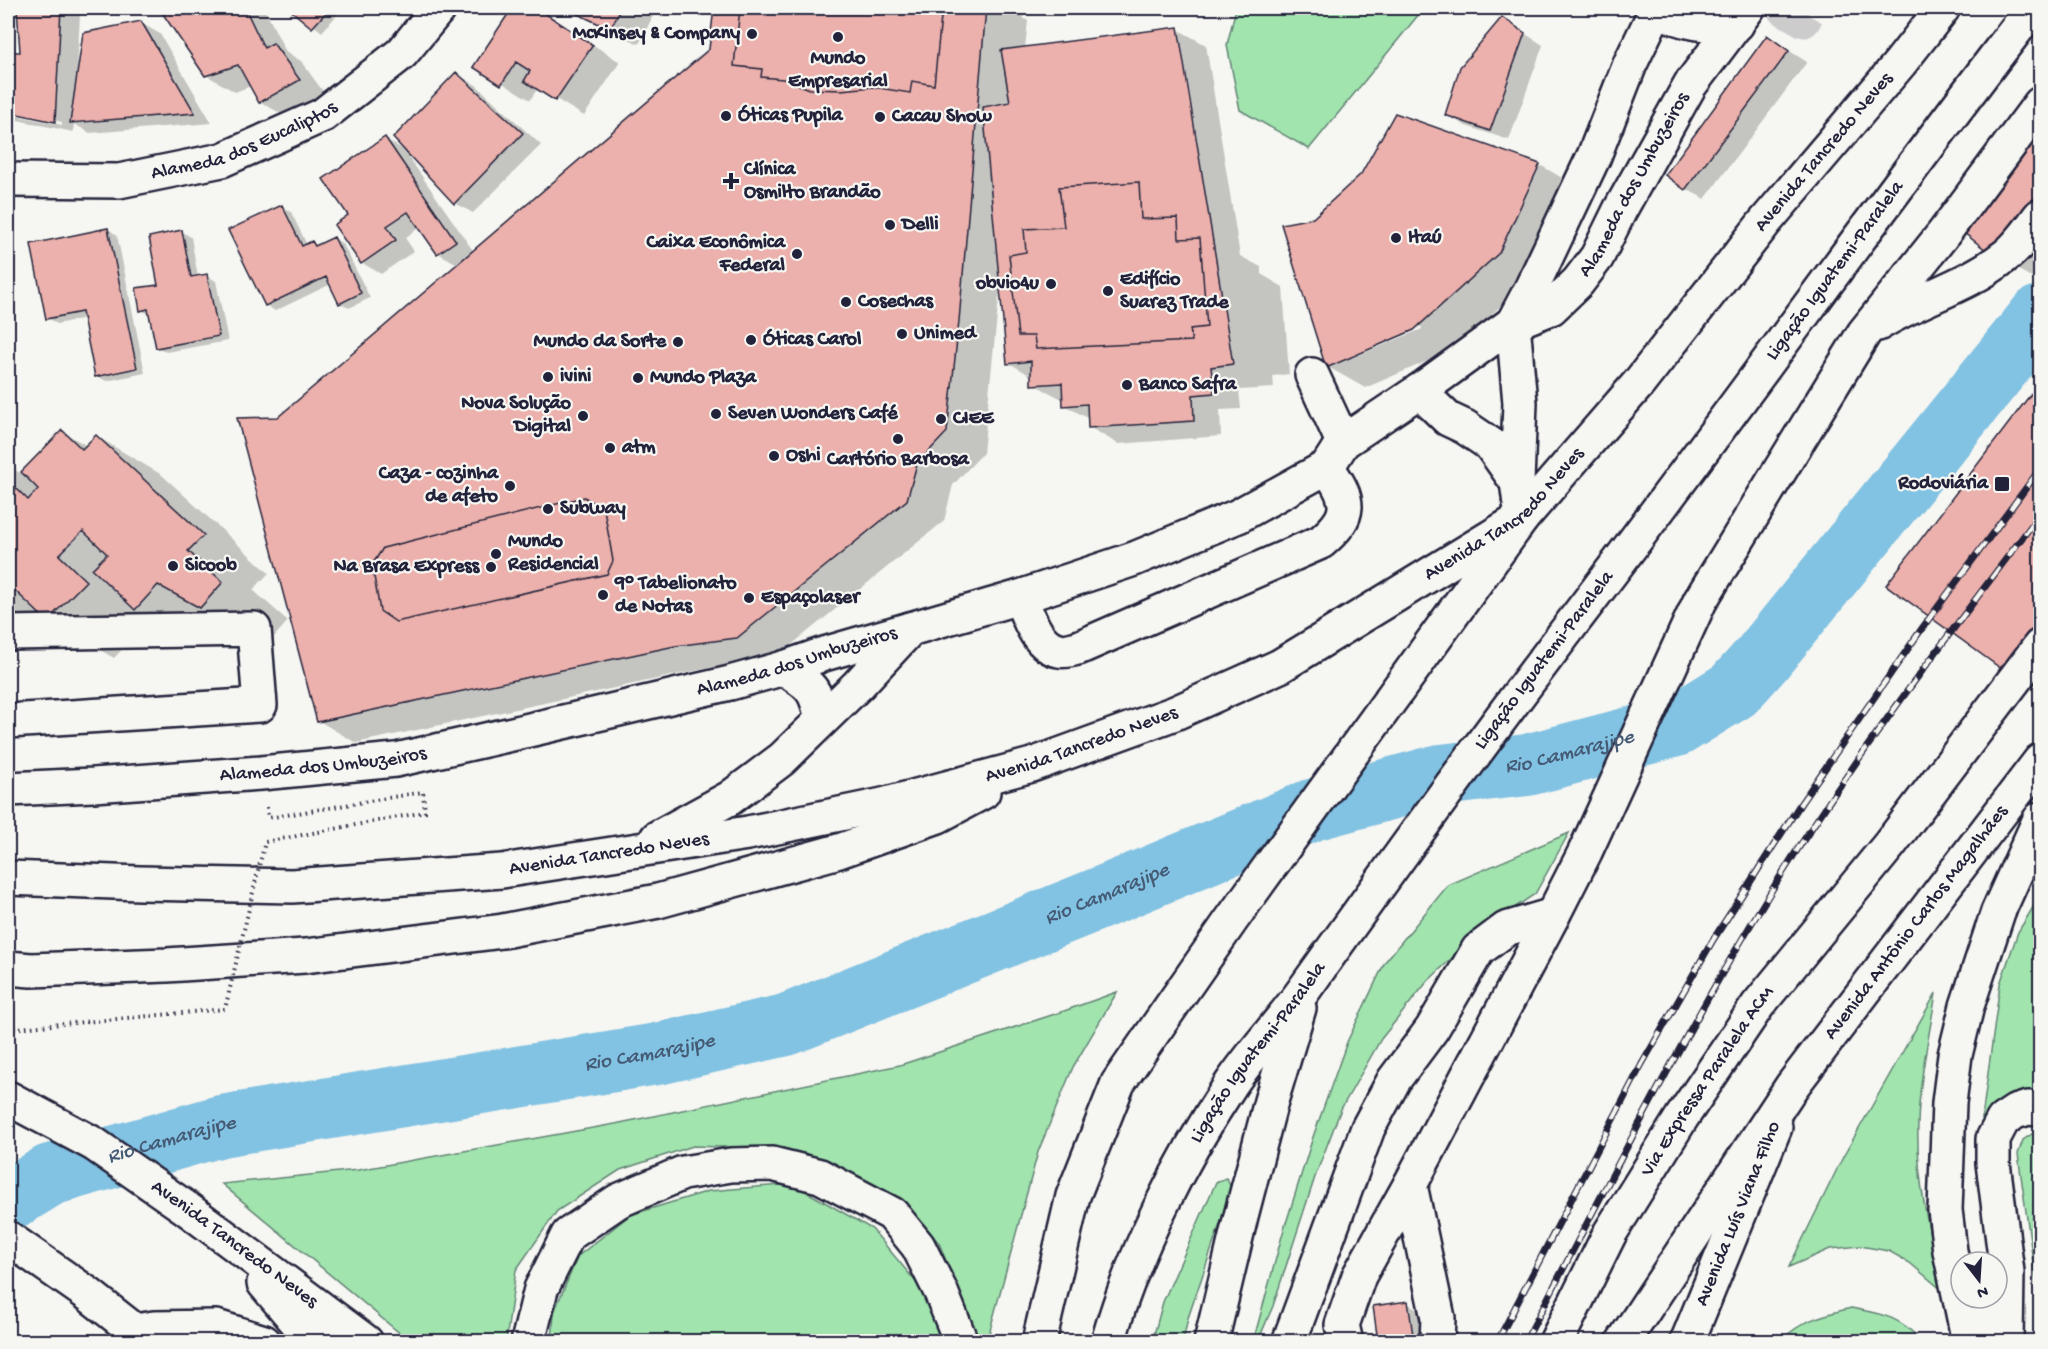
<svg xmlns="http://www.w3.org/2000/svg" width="2048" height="1349" font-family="'Gochi Hand',sans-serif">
<rect width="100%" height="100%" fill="#f6f6f2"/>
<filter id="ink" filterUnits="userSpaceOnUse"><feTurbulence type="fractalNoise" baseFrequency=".0167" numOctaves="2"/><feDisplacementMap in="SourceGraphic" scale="12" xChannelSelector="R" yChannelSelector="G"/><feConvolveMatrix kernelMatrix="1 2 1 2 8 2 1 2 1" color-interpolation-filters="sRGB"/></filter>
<g filter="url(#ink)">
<path fill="#a1e4ae" stroke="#628374" stroke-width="1.5" d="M1236,8h188l-115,141 -69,-39 -13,-65z
M1569,833l-34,61 -53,35 -55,53 -46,57 -40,70 -26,68 -42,129 -15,35 -5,1 29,-106 31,-99 34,-95 38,-80 63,-77z
M2040,896v197l-41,12 -17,13 18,-134 18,-52z
M1117,992l-44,75 -35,85 -51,189h-10l-38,-98 -25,-29 -34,-26 -37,-18 -65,-21 -85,-3 -73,24 -63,41 -41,59 -10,71h-97l-187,-157 136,-14 257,-46 285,-59 164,-54z
M1936,993c-7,44 -17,87 -18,131 -2,57 12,112 25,167l-33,-28 -21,-12 -29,-5 -30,3 -41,18 54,-110z
M2035,1132h5v180l-22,-158 5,-14z
M1226,1178l6,11 -44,129 -5,23 -31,1 11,-40 53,-120z
M793,1184l79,45 44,53 25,48 3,12h-392l2,-30 24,-56 52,-41 79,-24z
M1851,1308c30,6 49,8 70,33h-141c24,-22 40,-25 71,-33z"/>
<path fill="#0003" fill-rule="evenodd" d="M19,8h48l13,7 -3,56h2l62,-48 19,11 52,89 -122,10 -16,-9 -1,8 -65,-14v-4l54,11v-3l-54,-11v-58l14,1z
M160,8h104l22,44 15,9 26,36 -38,21 -29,-16 -9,-16 -16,6 -29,-17z
M291,8h52l-21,24z
M514,8h22l84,54 -36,54 -46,-28 -8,12 -55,-34z
M563,8h94l-18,36z
M716,8h308l-1,10 5,3 -3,27 152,-19 29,16 34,211 21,11v7l22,13 6,87 -16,2 1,12 -35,2 2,19 -21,1 1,26 -103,8 -29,-17v-8l-25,-14v-5l-31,-16v-7l-24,-14 -9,-76 -17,166 -30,32 -9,36 -170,138 -61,8 -357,76 -37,-22 -40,-302 180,-154 -21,-12 -18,-26 -15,11 9,13 -33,23 -19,-11 -12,-47 35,-77 19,11 53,-76 19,11 65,60 -68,68 -18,-10 -45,-48 -2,1 66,96 237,-202z
M1502,19l41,26 -34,95 -43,-14 -19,-11z
M1768,37l39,25 -102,137 -19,-10z
M1395,115l145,50 36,21 -40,88 -85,77 -86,37 -37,-21 -15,-148 49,-44zM1421,326l1,3 -70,29v-3z
M2040,115v163l-2,3 -37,-21z
M282,207l9,5 16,33 5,-2 6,3 16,-8 9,6 27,54 -21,10 -9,-5 -9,-19 -56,27 -9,-6z
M108,229l9,6 28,138 -39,8 -9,-5 -12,-58 -28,6 -9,-6z
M182,232l9,5 7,40 9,-1 9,5 12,60 -62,11 -9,-5 -6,-32 -10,-5 18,-24z
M2040,385v305l-36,-21 -116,-84z
M62,431l25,15 9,-10 66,39 107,98 -16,17 35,31 -21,24 -42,-23 -23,25 -50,-29 -38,40 -47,-27 -8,8 -51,-29v-144l14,8z
M1407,1303l19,11 5,28h-52z"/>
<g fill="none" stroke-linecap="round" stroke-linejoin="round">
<path stroke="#82c2e2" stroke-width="62" id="s1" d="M8,1201l42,-26 171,-49 436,-72 129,-29 307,-124 219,-91 129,-35 86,-10 149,-39 58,-36 27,-30 279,-344"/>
</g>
<path fill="#ecb1ac" stroke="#22223b" stroke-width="1.5" d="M17,8h44l-6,114 -47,-10v-60h12z
M159,8h86l19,40 9,-5 27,37 -41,23 -21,-38 -33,11z
M288,8h42l-18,20z
M512,8h25l56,37 -38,56 -31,-20 6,-10 -14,-9 -15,23 -28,-18z
M565,8h56l-11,21z
M714,8h272l-27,313 -12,111 -30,32 -10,36 -170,138 -62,8 -358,76 -80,-304 41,-1 431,-368z
M740,8h202l-8,77 -22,-4 -2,12 -37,-6 -32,3 -31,-1 -27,-10 -22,-2 1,-8 -28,-3z
M1502,17l23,16 -35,98 -45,-16 15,-48z
M141,21l54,92 -125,10 13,-90z
M1178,27l55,337 -22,3 3,26 -21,2 1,26 -106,7 -1,-24 -24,2 -1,-23 -31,2v-24l-24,3 -24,-257 27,-5 -9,-52z
M1767,35l22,16 -104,139 -20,-15z
M456,72l67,61 -69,71 -61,-66z
M2040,112v98l-40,51 -46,-36z
M1395,113l145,51 -41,89 -85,77 -88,38 -45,-144 32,-6 48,-44z
M385,137l71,104 -19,13 -29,-42 -21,14 9,14 -35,24 -27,-39 14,-10 -25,-36z
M1139,182l2,37 37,-1 1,21 21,-1 7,89 -17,2 2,12 -156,8 -2,-13h-16l-9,-81 17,-3 -2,-23 40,-2 -5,-40z
M282,205l20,41 10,-5 3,5 19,-9 27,56 -22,11 -13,-27 -61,29 -37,-76z
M108,228l29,140 -42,9 -13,-65 -36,7 -15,-75z
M182,230l9,47 16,-3 12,62 -63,12 -8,-39 -8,2 -4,-23 22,-3 -9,-48z
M2040,382v239l-37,49 -117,-85z
M62,430l20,19 14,-14 108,100 -16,16 35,31 -23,26 -42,-23 -23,25 -43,-41 15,-15 -24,-23 -24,24 27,26 -39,40 -38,-36 -1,1v-106l20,20 10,-11 -17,-17z
M584,497l20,12 9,52 -6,13 -211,48 -16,-11 -8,-46 11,-17z
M1408,1301l6,41h-36l-5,-36z"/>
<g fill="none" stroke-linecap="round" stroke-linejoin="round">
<path stroke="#cccccd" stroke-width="33" stroke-dasharray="33 16" stroke-linecap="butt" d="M1784,8l-1,1 21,12 7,-13"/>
<g stroke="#22223b" stroke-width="38">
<g id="minor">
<path d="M1655,8c27,16 52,17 82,16"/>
<path id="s2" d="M8,180l111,1 103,-21 101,-45 79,-62 37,-45"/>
<path d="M1513,323l19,-36 62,-131 36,-92 27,-56"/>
<path d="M1878,324c40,-25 89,-38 126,-67 15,-11 25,-27 36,-41"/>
<path d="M1312,375l31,67"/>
<path d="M1020,597c8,18 16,49 39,53 6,2 13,-1 19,-2l243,-106c32,-27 30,-41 6,-75"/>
<path d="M8,633l246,-4 6,76 -252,16"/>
<path id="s3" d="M8,789l85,-4 168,-12 135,-13 116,-26 218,-51 54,-15 40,-14 196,-57 114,-38 104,-43 89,-49 16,-25 76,-51 94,-68 38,-15 27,-26 19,-25 23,-47 70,-125 58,-77"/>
<path d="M1410,1185l28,133 -1,24"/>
<path d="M8,1238l80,56 61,48"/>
<path d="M1977,1298l24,44"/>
<path d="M136,1331l18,-3 62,-1 48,15"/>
<path d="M1289,1342l79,-214 26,-48 38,-51 46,-79 28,-21 47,-14"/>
<path d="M1346,1342l-4,-17 17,-49 51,-91 143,-270 32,-63 115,-251 164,-268 80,-100 96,-129"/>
<path d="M2006,1342l1,-70 -14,-109v-24l10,-19 12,-8 13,-4 12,1"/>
</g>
</g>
<g stroke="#22223b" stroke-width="38">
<g id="major">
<path d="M1419,391l29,28 17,8 25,17 27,38"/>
<path d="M784,668c27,18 31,19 38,51"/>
<path d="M657,838l73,-40 52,-39 76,-74 52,-56"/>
<path id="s4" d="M8,878l132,5 152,3 210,-15 246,-38 135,-28 149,-40 143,-52 105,-47 242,-148 117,-135 126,-161 135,-159 43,-55"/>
<path d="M8,968l23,2 136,-5 138,-9 198,-25 155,-30 181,-50 99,-35 45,-24"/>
<path id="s5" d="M8,1098l86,46 92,64 180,134"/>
<path d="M264,1283l50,59"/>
<path d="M1039,1342l34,-146 45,-113 114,-164 290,-401 -5,-36 3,-79 -7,-80"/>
<path id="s6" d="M1556,1342l54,-109 72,-116 76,-112 132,-161 150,-198"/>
<path d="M1687,1342l88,-215"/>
</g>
</g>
<g stroke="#22223b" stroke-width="38">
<g id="highway">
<path d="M528,1342l13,-53 27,-54 50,-34 65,-28 48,-8 41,-1 48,12 72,38 26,32 23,46 20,50"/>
<path id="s7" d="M1108,1342c25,-89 72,-181 123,-258 23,-34 52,-64 75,-97 89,-125 178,-248 271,-370 154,-201 301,-409 456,-609"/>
<path d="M1211,1342l30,-126 30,-115 28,-93"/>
<path id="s8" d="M1623,1342l169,-256 248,-325"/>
<path d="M1969,1342l-19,-91 -5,-41 4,-107 6,-48 12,-49 31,-94 42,-93"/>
</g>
</g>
<path stroke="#22223b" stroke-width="4" stroke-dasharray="1.5 4.5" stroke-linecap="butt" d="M267,807l1,11"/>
<use href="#minor" stroke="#f6f6f2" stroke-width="33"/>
<use href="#major" stroke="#f6f6f2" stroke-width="33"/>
<use href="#highway" stroke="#f6f6f2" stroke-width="33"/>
<g stroke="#22223b" stroke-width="7">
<path id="rail" d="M1497,1342l145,-278 71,-124 88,-137 122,-176 117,-158
M1525,1342c81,-154 158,-309 250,-457 80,-129 173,-249 265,-371"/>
</g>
<use href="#rail" stroke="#f6f6f2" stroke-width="4.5" stroke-dasharray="14" stroke-linecap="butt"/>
<path stroke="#22223b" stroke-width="4" stroke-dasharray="1.5 4.5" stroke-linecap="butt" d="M8,1029l217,-20 40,-167 160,-30 -2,-20 -155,26"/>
</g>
</g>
<g fill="#22223b" stroke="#f6f6f2" stroke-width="2">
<circle cx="752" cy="34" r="6"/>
<circle cx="838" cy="37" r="6"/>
<circle cx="726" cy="116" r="6"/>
<circle cx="880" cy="117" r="6"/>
<path d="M728 172h6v6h6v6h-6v6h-6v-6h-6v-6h6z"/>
<circle cx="890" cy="225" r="6"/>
<circle cx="1396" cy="238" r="6"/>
<circle cx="797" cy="254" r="6"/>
<circle cx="1051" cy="284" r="6"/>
<circle cx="1108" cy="291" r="6"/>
<circle cx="846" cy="302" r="6"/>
<circle cx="902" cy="334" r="6"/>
<circle cx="751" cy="340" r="6"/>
<circle cx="678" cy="342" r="6"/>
<circle cx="548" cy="377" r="6"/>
<circle cx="638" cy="378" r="6"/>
<circle cx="1127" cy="385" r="6"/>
<circle cx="716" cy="414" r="6"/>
<circle cx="583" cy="416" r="6"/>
<circle cx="941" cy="419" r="6"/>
<circle cx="898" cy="439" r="6"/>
<circle cx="610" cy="448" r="6"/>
<circle cx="774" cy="456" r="6"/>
<rect x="1994" y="476" width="16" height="16" rx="3"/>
<circle cx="510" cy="486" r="6"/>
<circle cx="548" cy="509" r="6"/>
<circle cx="496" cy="554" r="6"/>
<circle cx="173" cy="566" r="6"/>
<circle cx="491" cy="567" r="6"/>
<circle cx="603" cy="595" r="6"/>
<circle cx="749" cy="598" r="6"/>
</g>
<g text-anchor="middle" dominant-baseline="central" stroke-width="4.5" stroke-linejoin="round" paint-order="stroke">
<g font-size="20" font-weight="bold" fill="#22223b" stroke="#f6f6f2" text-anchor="start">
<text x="740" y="34" text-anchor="end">McKinsey &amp; Company</text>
<text x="838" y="59" text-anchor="middle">Mundo<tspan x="838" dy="23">Empresarial</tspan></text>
<text x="738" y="116">Óticas Pupila</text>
<text x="892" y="117">Cacau Show</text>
<text x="744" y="170">Clínica<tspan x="744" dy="23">Osmilto Brandão</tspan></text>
<text x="902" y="225">Delli</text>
<text x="1408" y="238">Itaú</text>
<text x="785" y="243" text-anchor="end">Caixa Econômica<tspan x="785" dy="23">Federal</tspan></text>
<text x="1120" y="280">Edifício<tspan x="1120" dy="23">Suarez Trade</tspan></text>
<text x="1039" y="284" text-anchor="end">obvio4u</text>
<text x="858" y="302">Cosechas</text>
<text x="914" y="334">Unimed</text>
<text x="763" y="340">Óticas Carol</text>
<text x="666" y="342" text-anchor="end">Mundo da Sorte</text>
<text x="560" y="377">ivini</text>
<text x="650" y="378">Mundo Plaza</text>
<text x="1139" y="385">Banco Safra</text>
<text x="571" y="404" text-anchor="end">Nova Solução<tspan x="571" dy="23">Digital</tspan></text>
<text x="728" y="414">Seven Wonders Café</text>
<text x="953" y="419">CIEE</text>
<text x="622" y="448">atm</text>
<text x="786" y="456">Oshi</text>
<text x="898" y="460" text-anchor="middle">Cartório Barbosa</text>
<text x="498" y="474" text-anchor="end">Caza - cozinha<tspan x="498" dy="23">de afeto</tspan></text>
<text x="1988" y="484" text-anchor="end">Rodoviária</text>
<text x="560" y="509">Subway</text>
<text x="508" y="542">Mundo<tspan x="508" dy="23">Residencial</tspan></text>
<text x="185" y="566">Sicoob</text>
<text x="479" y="567" text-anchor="end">Na Brasa Express</text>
<text x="615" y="584">9° Tabelionato<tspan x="615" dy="23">de Notas</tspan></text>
<text x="761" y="598">Espaçolaser</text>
</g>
<g font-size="20" fill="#22223b" stroke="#f6f6f2">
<text stroke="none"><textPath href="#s2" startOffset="243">Alameda dos Eucaliptos</textPath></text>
<text stroke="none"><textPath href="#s4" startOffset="2061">Avenida Tancredo Neves</textPath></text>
<text stroke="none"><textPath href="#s3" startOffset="1797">Alameda dos Umbuzeiros</textPath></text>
<text stroke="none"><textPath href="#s7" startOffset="1300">Ligação Iguatemi-Paralela</textPath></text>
<text stroke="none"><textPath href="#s4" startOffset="1575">Avenida Tancredo Neves</textPath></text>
<text stroke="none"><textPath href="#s7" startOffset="814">Ligação Iguatemi-Paralela</textPath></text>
<text stroke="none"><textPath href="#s3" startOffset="802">Alameda dos Umbuzeiros</textPath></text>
<text stroke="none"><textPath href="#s4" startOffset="1089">Avenida Tancredo Neves</textPath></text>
<text stroke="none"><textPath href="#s3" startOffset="316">Alameda dos Umbuzeiros</textPath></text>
<text stroke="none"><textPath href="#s4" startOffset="603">Avenida Tancredo Neves</textPath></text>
<text stroke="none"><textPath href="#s8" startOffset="512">Avenida Antônio Carlos Magalhães</textPath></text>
<text stroke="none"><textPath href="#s7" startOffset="328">Ligação Iguatemi-Paralela</textPath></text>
<text stroke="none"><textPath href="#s6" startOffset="302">Via Expressa Paralela ACM</textPath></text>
<text transform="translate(1739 1214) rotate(-68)">Avenida Luís Viana Filho</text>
<text stroke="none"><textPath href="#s5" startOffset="270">Avenida Tancredo Neves</textPath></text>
</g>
<g font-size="21" font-style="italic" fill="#445a75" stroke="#f6f6f2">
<text stroke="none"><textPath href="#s1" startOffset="1634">Rio Camarajipe</textPath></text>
<text stroke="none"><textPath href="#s1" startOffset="1148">Rio Camarajipe</textPath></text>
<text stroke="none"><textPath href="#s1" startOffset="662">Rio Camarajipe</textPath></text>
<text stroke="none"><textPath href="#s1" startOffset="176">Rio Camarajipe</textPath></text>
</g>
</g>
<rect width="2048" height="1349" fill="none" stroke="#f6f6f2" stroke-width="30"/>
<rect x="15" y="15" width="2018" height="1319" fill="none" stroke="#22223b" stroke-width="2" filter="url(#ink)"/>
<g transform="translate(1979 1280) rotate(163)"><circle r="28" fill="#f6f6f2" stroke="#a1a1a9" stroke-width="1.5"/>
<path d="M0-4.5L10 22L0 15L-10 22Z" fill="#22223b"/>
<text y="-9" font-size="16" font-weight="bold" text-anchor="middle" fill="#22223b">N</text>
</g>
</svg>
